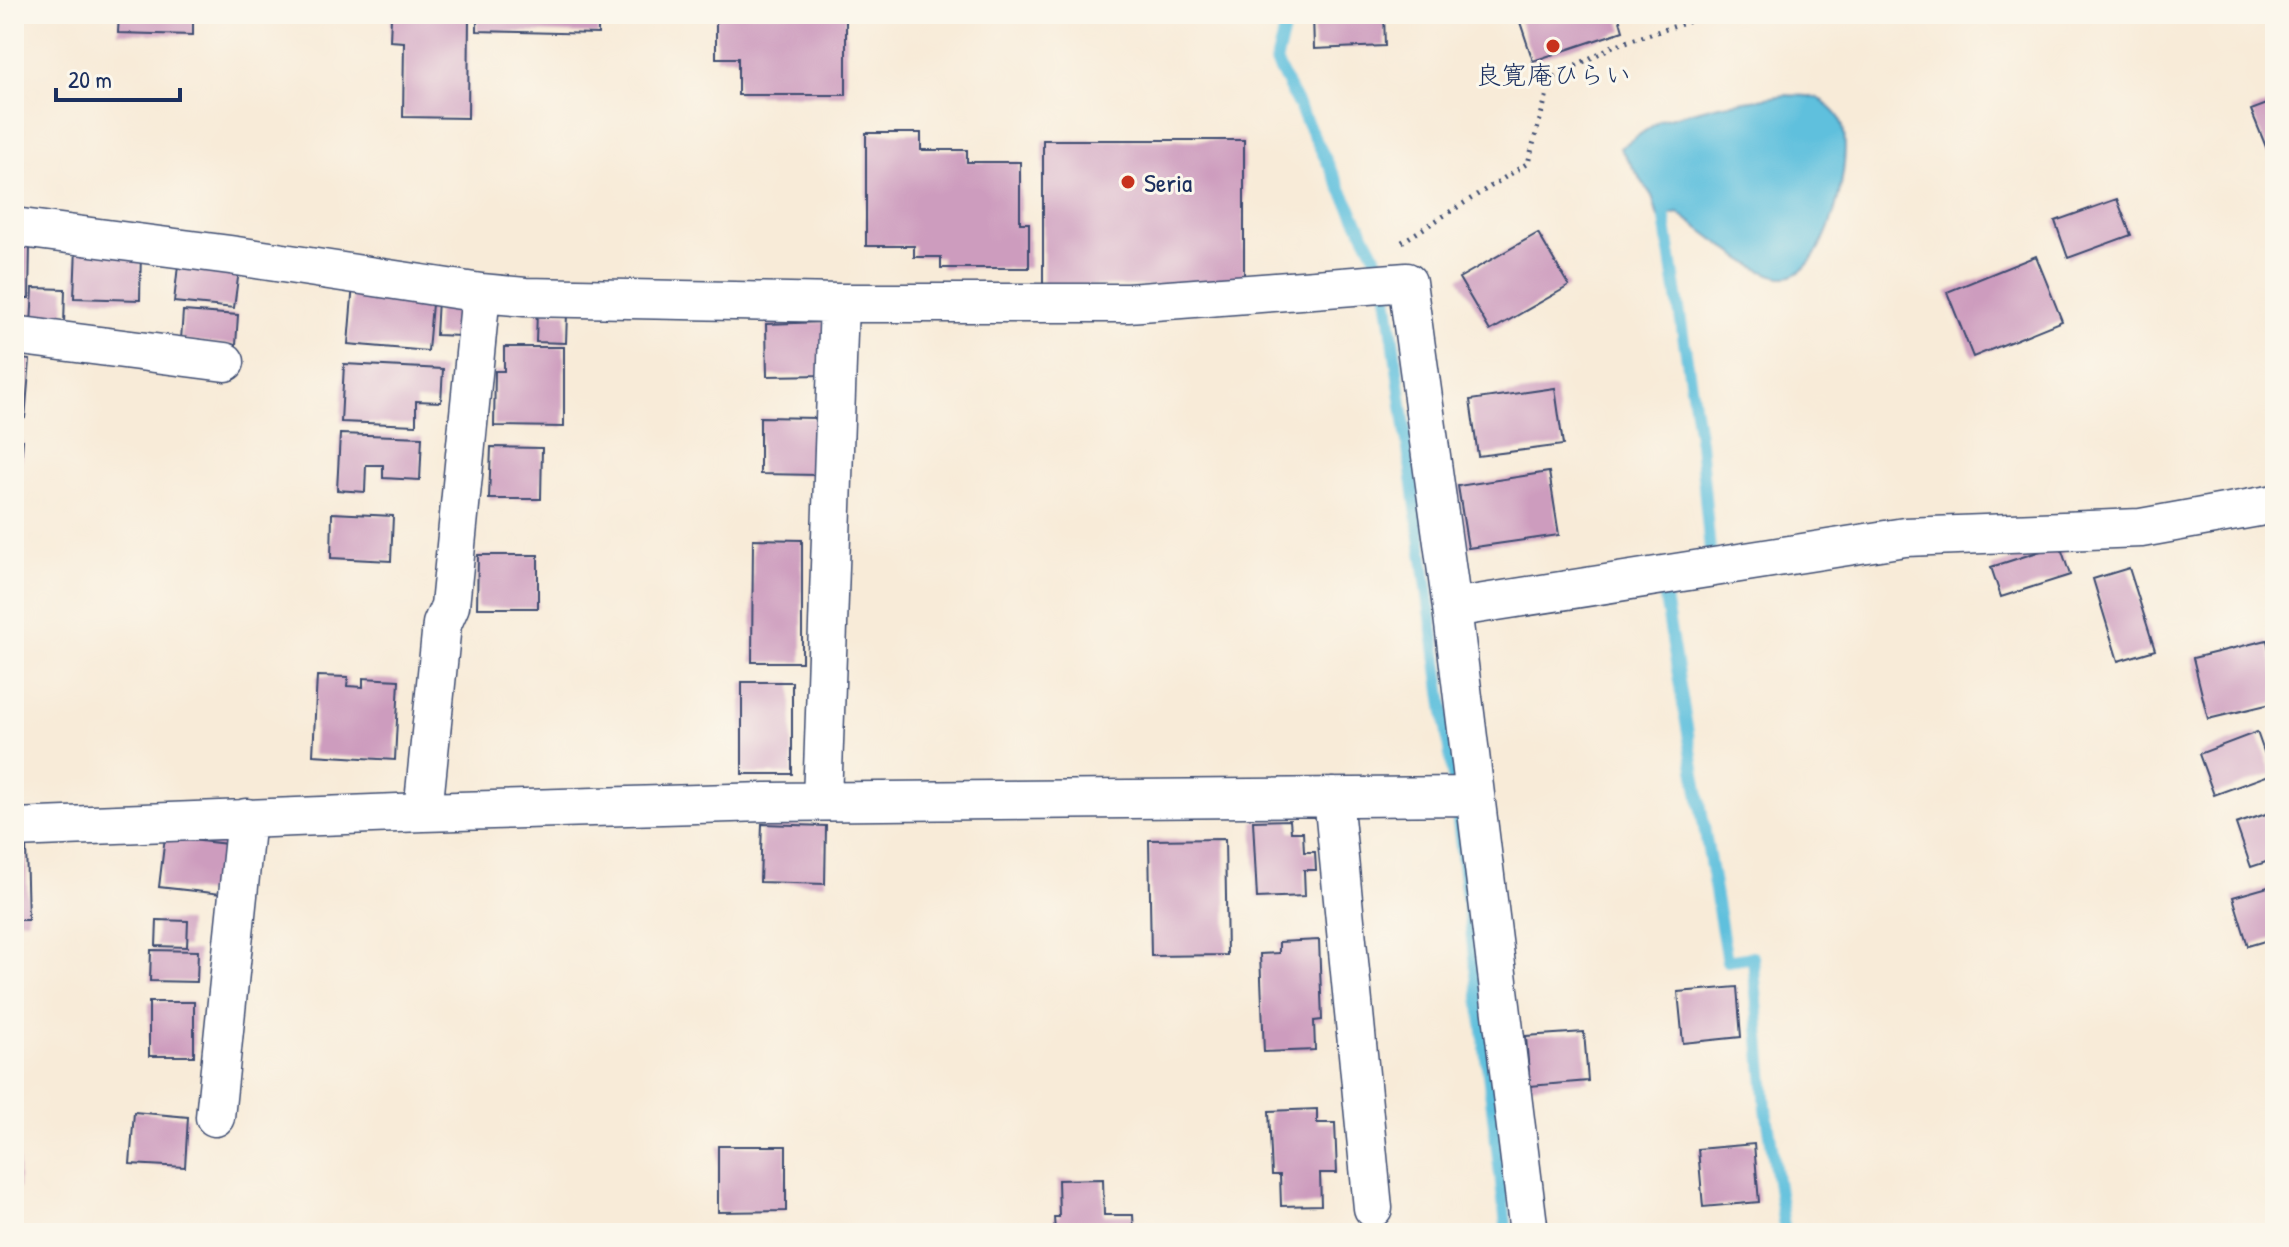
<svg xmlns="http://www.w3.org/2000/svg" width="2289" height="1247" font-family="'Patrick Hand','Klee One',sans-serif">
<rect width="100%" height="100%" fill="#fbf7ec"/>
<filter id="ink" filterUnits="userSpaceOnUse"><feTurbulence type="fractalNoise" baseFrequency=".0125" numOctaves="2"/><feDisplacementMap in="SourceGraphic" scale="16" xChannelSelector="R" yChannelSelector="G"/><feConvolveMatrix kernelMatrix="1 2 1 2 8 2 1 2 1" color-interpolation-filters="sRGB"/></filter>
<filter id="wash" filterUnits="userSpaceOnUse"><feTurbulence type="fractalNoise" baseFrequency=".006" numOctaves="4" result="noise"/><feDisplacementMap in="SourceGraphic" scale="32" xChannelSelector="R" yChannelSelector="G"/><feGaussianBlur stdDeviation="1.8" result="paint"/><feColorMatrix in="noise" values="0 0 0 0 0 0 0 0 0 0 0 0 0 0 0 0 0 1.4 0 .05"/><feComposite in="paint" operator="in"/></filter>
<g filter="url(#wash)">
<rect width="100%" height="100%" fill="#f8ebd8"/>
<path fill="#5fc0dd" stroke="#3d789e" stroke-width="2" d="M1786,95c10,1 22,0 31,3 6,2 20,15 23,21 17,33 -13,162 -58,158 -27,-2 -80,-48 -104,-64l-20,4 -6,-21 -32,-48 41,-28 58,-15z"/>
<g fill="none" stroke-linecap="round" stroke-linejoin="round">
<path stroke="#5fc0dd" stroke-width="12" d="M1288,14l-12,48 108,211 69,505 54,455
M1670,202l-6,11 36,230 10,108
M1677,591l-13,2 63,368 26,-4 13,151 19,125"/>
</g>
<g id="blocks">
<path fill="#cd9cbe" d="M119,14h74v21l-75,-2z
M404,14h65l-1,104 -65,-1 1,-75 -14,-1 1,-24h13z
M477,14h121v20l-121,-3z
M716,14h130v81h-108v-37h-22z
M1313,14h71l1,32 -71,3z
M1533,14h85l5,17 -90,30 -14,-42z
M2275,101v68l-24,-59z
M866,133h55v17h46v12h53v61h9v45h-88v-11h-27v-11h-48z
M1043,140h201v146h-201z
M2117,199l14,36 -63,23 -13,-37z
M1538,233l31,53 -79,45 -31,-53z
M14,245h16l-1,53h-15z
M76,247l65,2 -1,51 -66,-2z
M179,256l61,7 -6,45 -60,-6z
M2036,256l26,65 -89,36 -26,-65z
M353,284l80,8 -5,59 -80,-7z
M33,288l32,1 -1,37h-33z
M438,299l26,1 -2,36 -26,-1z
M183,311l55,4 -2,30 -55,-5z
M537,312l30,1 -1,30 -30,-1z
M824,322l1,53 -58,1 -1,-52z
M504,347h60v80l-70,-1 1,-55h9z
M14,358l16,2 -5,58 -11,-1z
M344,364l99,5 -2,33 -25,-1v24l-75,-3z
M1555,388l8,57 -85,11 -8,-56z
M760,417l58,1v57l-58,-1z
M340,434l82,3 -2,43 -37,-2v-13h-17l-1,27 -28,-2z
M14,439l9,1 -5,54h-4z
M491,447l51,1 -1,51h-52z
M1549,472l10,63 -91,13 -10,-62z
M332,513l61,3 -2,45 -60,-3z
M753,539l49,1v122h-50z
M2060,545l10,30 -69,22 -10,-30z
M478,555h60v53h-61z
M2129,568l26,82 -37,11 -25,-82z
M2267,640l8,36v27l-67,16 -15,-61z
M317,676l31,1 -1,9 16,1v-9l36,2 -4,80 -82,-5z
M742,682h50v92h-50z
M2257,732l15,42 -58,21 -15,-41z
M2275,811v48l-24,8 -15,-43z
M1290,820l1,12h12l1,20h11l1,18h-12l1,26 -48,2 -4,-77z
M762,824l64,2 -1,58 -65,-2z
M165,837l62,7 -6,50 -62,-7z
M1225,839l2,116 -76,1 -2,-116z
M14,845h12l2,75h-14z
M2275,885v53l-27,8 -15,-49z
M157,920l31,1 -1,26 -31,-1z
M1319,940l3,80 -8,1 1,29 -51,2 -4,-98 19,-1v-11z
M151,950l47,1 -1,31 -47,-1z
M1737,987l4,50 -58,6 -5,-51z
M149,1002h45v54h-45z
M1584,1032l4,49 -58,5 -4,-50z
M1317,1109v14h18l2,50h-17l1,32 -40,1 -1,-31h-8l-3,-64z
M134,1112l54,5 -3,50 -55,-3z
M14,1119h5v69h-5z
M1754,1144l5,58 -56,5 -5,-58z
M718,1146h68v65l-68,1z
M1103,1179l1,36h29l1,18h-79l-1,-16h5l-1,-37z"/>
</g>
</g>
<g filter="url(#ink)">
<use href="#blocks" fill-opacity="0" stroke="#3c4b70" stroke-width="2"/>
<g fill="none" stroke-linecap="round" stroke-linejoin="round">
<g stroke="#3c4b70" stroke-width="41">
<path id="minor" d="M14,227l216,28 251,38 44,4 314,6h289l279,-21 45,326 77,625
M14,335l211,27
M1452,608l453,-71 236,-9 134,-24
M1333,797l40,411
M822,801l17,-498
M423,812l19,-188 8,-18 31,-313
M14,828l409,-16 343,-10 708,-6
M215,1117l31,-299"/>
</g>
<path stroke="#3c4b70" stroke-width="5" stroke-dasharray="2 6" stroke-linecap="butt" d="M1402,242l126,-79 23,-84 62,-33 100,-32"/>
<use href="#minor" stroke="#fff" stroke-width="38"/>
</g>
</g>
<g fill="#c8321e" stroke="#fbf7ec" stroke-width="3">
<circle cx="1553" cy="46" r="8"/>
<circle cx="1128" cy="182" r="8"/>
</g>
<g text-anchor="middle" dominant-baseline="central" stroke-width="6" stroke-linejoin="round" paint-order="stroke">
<g font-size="26" fill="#1b2f5e" stroke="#fbf7ec">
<text x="1553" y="74">良寛庵ひらい</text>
<text x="1144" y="182" text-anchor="start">Seria</text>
</g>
</g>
<rect width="2289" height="1247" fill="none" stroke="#fbf7ec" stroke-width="48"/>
<path d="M56 88v12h124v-12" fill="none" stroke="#1b2f5e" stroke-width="4"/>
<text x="68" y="88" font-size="24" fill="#1b2f5e" stroke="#fbf7ec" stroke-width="6" paint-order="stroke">20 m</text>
</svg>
